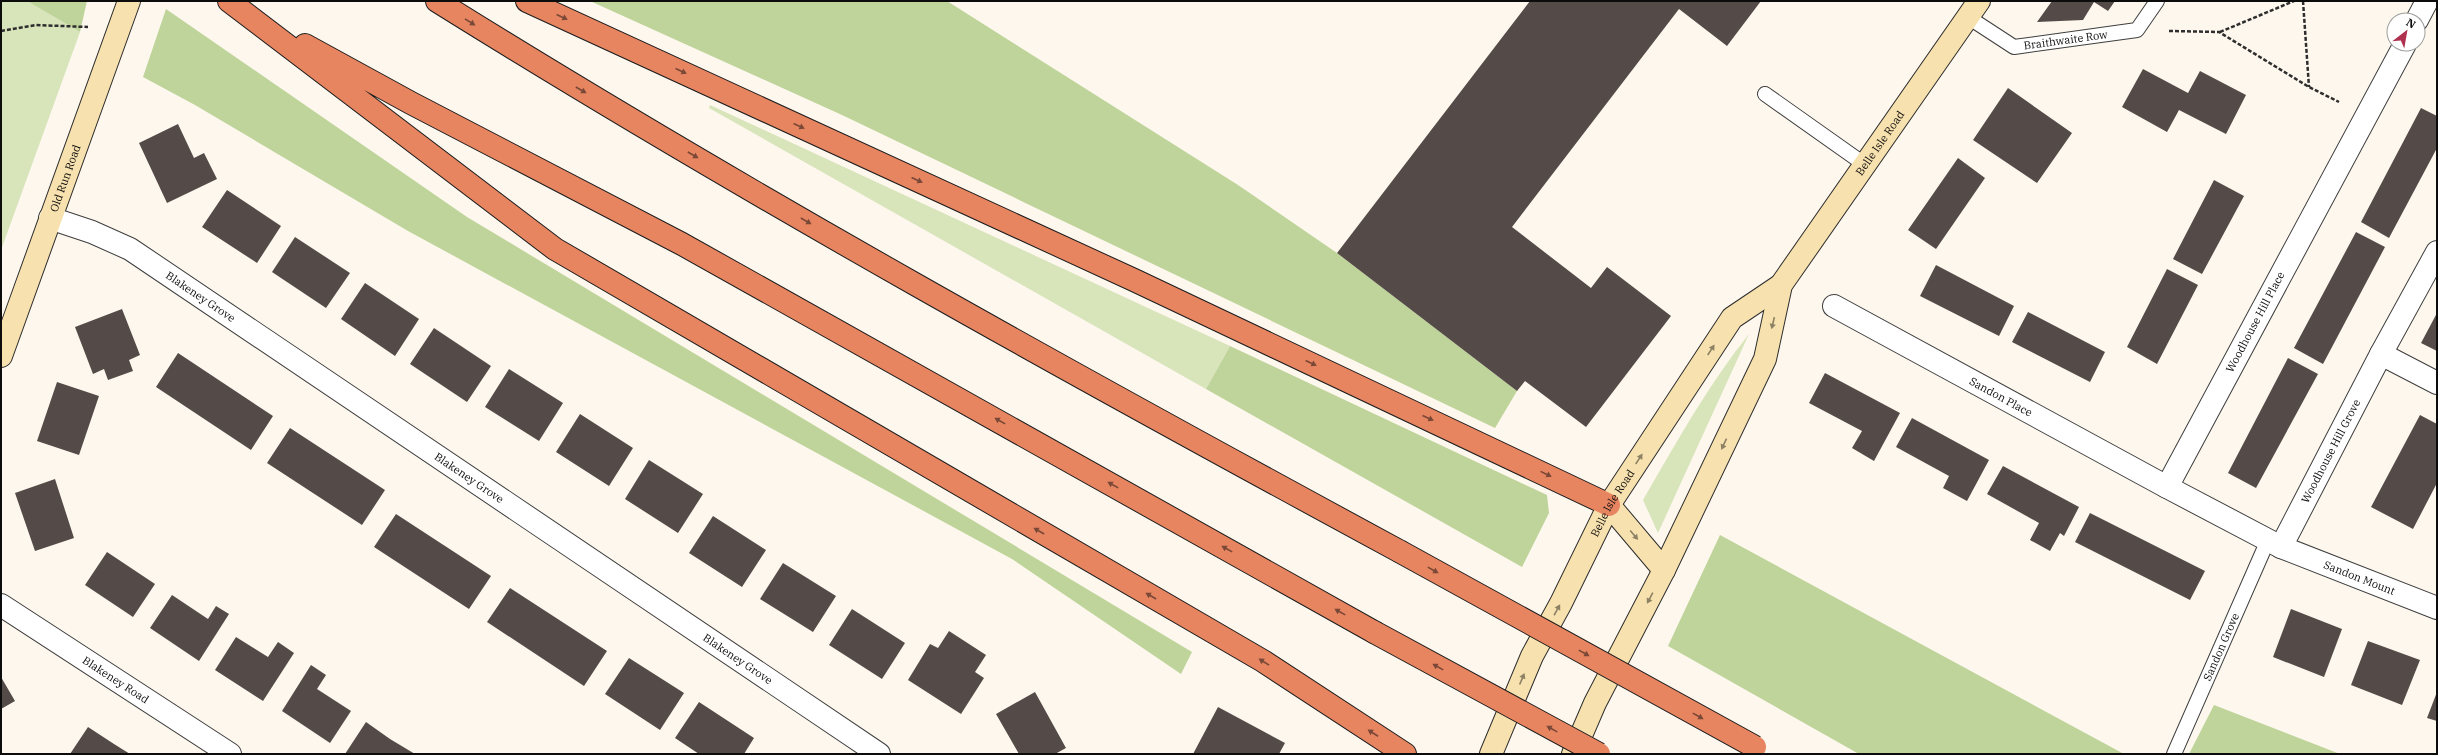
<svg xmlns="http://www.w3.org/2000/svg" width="2438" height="755" font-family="'IBM Plex Serif',serif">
<rect width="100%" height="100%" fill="#fdf7ed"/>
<path fill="#d8e4ba" d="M1,1h26l53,31 -79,218z
M710,105l520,241 -24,43 -497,-281z
M1749,334l-91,199 -15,-33c33,-57 65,-115 106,-166z"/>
<path fill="#bfd49a" d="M27,1h60l-7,31z
M590,1h357l291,184 99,68 180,138 -22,37 -653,-313z
M166,9l301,208 725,435 -11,22 -169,-115 -604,-328 -213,-126 -52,-28z
M1230,346l317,149 2,18 -27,54 -316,-178z
M1720,535l404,219h-265l-191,-108z
M2214,705l126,49h-151z"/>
<path fill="#544b49" d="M1530,1h231l-34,45 -48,-37 -167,218 79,61 16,-21 64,49 -85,111 -61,-46 -8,10 -180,-138z
M2052,1h63l-7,10 -14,-9 -11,18 -46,2z
M2143,69l45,24 12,-22 46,24 -20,39 -47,-24 -12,22 -45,-25z
M2008,88l64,45 -35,50 -64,-43z
M2421,108l16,8v32l-48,90 -28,-16z
M178,124l16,34 10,-5 13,26 -50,24 -28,-60z
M1958,158l27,20 -49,71 -28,-19z
M2214,180l30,16 -42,78 -29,-15z
M227,190l54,36 -24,37 -55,-36z
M2356,232l29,15 -62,117 -29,-16z
M295,237l55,36 -24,35 -54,-36z
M1936,265l78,41 -15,30 -79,-40z
M2167,269l31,16 -41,79 -30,-17z
M365,283l54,36 -24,37 -54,-37z
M122,309l18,46 -11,5 4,11 -25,9 -4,-11 -11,5 -18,-47z
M2028,312l77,40 -15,30 -78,-40z
M2437,313v38l-16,-8z
M434,328l57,38 -24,36 -57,-38z
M178,353l95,63 -22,34 -95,-63z
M2288,358l30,16 -62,114 -28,-15z
M509,369l54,34 -24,38 -54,-34z
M1825,373l75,40 -26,48 -22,-13 10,-17 -53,-28z
M57,382l42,14 -20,59 -42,-14z
M580,414l53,34 -24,38 -53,-34z
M2420,415l17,9v59l-24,46 -42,-22z
M1912,418l77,42 -22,41 -24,-13 6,-12 -53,-29z
M290,428l95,62 -23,35 -95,-62z
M649,460l54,34 -25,39 -53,-34z
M2003,466l76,41 -15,29 -4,-3 -10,18 -20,-11 9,-17 -52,-29z
M55,479l19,59 -39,13 -20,-58z
M2090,513l115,58 -15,29 -115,-58z
M396,514l95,62 -22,33 -95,-62z
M713,516l53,34 -24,37 -53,-34z
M107,552l48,32 -22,33 -48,-32z
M783,563l53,33 -23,36 -53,-33z
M510,588l97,63 -23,35 -97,-64z
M172,595l36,24 8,-13 13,8 -30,47 -49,-33z
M852,609l53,34 -23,36 -53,-34z
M2291,609l51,20 -18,48 -51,-20z
M949,631l37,24 -11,17 9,6 -23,36 -53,-34 22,-36 8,4z
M236,637l32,20 10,-15 16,11 -31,48 -48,-31z
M2368,641l52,19 -18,45 -51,-20z
M629,658l55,35 -24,37 -55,-36z
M311,665l15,10 -9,14 34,22 -21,32 -48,-32z
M1,677l14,24 -14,8z
M1035,692l31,56 -11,6h-36l-23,-40z
M2437,692v29l-10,-3z
M699,702l55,36 -10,16h-45l-24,-16z
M1218,707l67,36 -6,11h-86z
M366,722l24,17 25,15h-70z
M88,727l26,17 16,10h-60z"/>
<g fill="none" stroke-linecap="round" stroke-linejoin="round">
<g stroke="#3f3f3f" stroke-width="16">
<g id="lane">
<path id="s1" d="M1968,17l46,30 123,-17 20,-29"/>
<path d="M1765,94l99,70"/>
<path id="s2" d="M2174,754l94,-214"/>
</g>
</g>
<g stroke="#3f3f3f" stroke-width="24">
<g id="street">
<path d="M2417,20l10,-19"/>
<path id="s3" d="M2405,44l-238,443 114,60 156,61"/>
<path id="s4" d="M50,218l42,14 38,17 749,505"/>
<path id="s5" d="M1834,306l333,181"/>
<path d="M2381,354l56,29"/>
<path id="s6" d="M2281,547l100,-193 56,-102"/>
<path id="s7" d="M1,605l229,149"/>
</g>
</g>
<g stroke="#2e2e2e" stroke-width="24">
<g id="secondary">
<path id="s8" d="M1,356l128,-355"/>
<path d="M1609,505l55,65"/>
<path id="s9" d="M1491,754l41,-98 29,-53 48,-98 123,-187 49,-33"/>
<path id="s10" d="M1573,754l22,-51 69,-133 101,-211 16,-74 198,-284"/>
</g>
</g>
<g stroke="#1d1d1d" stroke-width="24">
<path id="highway" d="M229,1l326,248 708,412 142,93
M437,1c314,196 637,374 962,550
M527,1l607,279 475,225
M305,45l106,58 271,141 692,388"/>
</g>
<path stroke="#2e2e2e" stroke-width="2.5" stroke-dasharray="4 2" stroke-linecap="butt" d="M2303,1l6,86
M1,31l35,-6 52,2
M2169,31l50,1 90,55 30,15
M2220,32l74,-31"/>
<use href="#lane" stroke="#fff" stroke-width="14"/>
<use href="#street" stroke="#fff" stroke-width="22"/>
<use href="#secondary" stroke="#f7e1ae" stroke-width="22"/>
<use href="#highway" stroke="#e78561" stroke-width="22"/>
<g stroke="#1d1d1d" stroke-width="24" stroke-linecap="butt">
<path id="highway-bridge" d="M1399,551l356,196
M1374,632l225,122"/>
</g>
<use href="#highway-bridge" stroke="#e78561" stroke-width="22"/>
</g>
<defs><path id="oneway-solid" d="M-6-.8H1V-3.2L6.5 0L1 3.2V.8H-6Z"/></defs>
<g fill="#7a4836">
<use href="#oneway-solid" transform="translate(562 17) rotate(25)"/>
<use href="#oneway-solid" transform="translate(470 22) rotate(32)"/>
<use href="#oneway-solid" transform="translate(681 71) rotate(25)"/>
<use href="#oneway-solid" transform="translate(581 90) rotate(30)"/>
<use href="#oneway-solid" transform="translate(799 126) rotate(25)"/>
<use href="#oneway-solid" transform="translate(693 155) rotate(30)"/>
<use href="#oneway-solid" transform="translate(917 180) rotate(25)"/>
<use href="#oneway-solid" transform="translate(806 221) rotate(30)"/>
<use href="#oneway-solid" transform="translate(1311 363) rotate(25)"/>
<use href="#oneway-solid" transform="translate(1428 418) rotate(25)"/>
<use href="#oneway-solid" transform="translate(1000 421) rotate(-151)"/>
<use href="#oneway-solid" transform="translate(1546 474) rotate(26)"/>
<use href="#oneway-solid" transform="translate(1113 485) rotate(-151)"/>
<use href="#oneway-solid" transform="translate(1039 531) rotate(-150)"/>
<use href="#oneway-solid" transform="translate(1227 549) rotate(-151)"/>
<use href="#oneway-solid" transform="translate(1433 570) rotate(29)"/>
<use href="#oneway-solid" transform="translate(1151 596) rotate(-150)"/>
<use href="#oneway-solid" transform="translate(1340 612) rotate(-151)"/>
<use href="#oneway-solid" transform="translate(1584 653) rotate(29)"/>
<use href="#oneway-solid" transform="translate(1264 662) rotate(-148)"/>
<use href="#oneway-solid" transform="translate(1438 667) rotate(-151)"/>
<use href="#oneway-solid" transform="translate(1698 716) rotate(29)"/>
<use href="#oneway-solid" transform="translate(1552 729) rotate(-151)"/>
<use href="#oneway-solid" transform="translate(1373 733) rotate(-147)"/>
</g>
<g fill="#8d8165">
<use href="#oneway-solid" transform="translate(1773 323) rotate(103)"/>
<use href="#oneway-solid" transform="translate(1711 350) rotate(-57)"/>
<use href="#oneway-solid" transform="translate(1724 444) rotate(115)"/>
<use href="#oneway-solid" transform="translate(1639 459) rotate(-57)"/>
<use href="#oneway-solid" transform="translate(1634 535) rotate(50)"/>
<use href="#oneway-solid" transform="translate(1650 598) rotate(118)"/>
<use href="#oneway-solid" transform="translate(1557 610) rotate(-61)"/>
<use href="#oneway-solid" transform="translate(1522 679) rotate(-67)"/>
</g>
<g text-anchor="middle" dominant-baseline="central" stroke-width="4" stroke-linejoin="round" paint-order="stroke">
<g font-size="11" fill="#0c0c0c" stroke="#fff">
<text stroke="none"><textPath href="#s1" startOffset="107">Braithwaite Row</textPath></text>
<text stroke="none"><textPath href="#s10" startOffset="688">Belle Isle Road</textPath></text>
<text stroke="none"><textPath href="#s8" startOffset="189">Old Run Road</textPath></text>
<text stroke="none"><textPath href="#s4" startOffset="171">Blakeney Grove</textPath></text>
<text transform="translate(2255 322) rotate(-62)">Woodhouse Hill Place</text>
<text stroke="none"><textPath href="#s5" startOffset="190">Sandon Place</textPath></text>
<text stroke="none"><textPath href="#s6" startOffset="108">Woodhouse Hill Grove</textPath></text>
<text stroke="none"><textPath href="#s4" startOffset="495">Blakeney Grove</textPath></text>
<text stroke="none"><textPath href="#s9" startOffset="279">Belle Isle Road</textPath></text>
<text stroke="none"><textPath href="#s3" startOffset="716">Sandon Mount</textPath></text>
<text stroke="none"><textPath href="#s2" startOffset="117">Sandon Grove</textPath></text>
<text stroke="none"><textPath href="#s4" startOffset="819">Blakeney Grove</textPath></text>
<text stroke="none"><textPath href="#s7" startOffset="137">Blakeney Road</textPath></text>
</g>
</g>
<rect width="2438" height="755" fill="none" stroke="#0c0c0c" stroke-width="4"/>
<g transform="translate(2406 32) rotate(31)"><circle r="19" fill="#ffffff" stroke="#9e9e9e"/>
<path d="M0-3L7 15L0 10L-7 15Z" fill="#af314f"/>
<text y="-6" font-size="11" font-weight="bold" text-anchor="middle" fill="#0c0c0c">N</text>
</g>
</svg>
